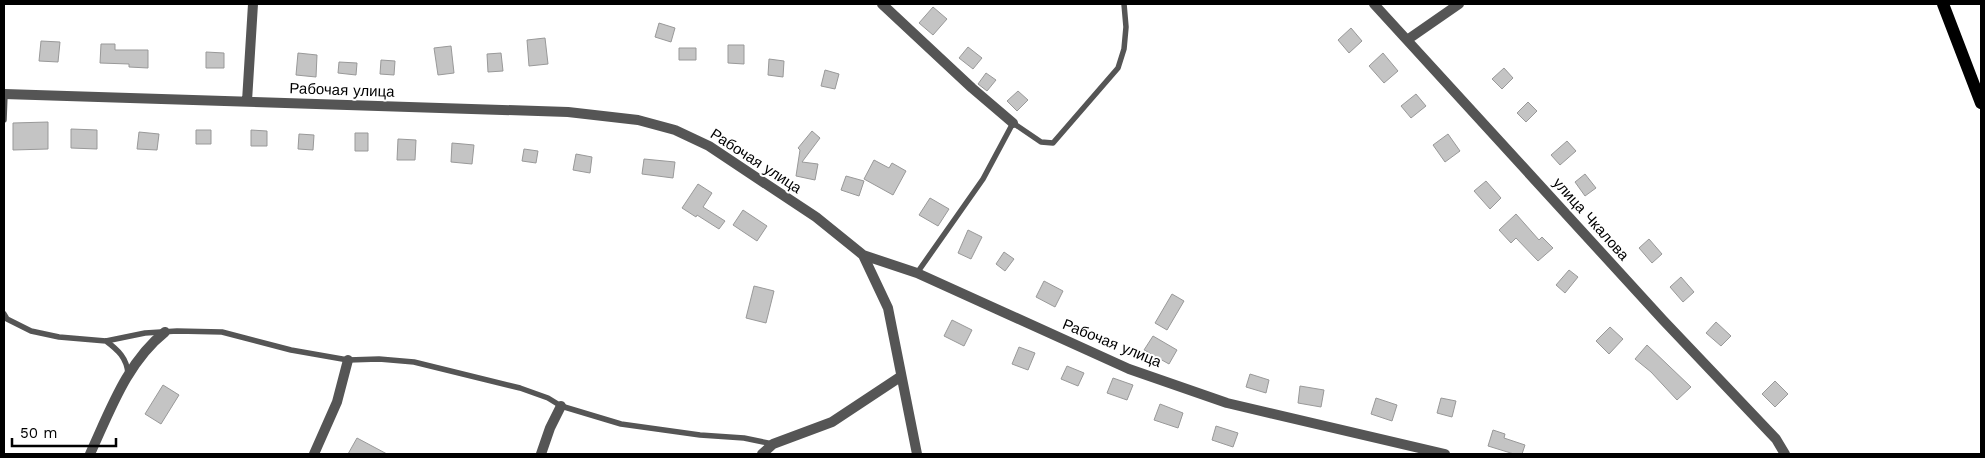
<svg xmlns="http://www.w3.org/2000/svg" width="1985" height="458" font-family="'Work Sans',sans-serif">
<rect width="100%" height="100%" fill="#fff"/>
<path fill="#c4c4c4" stroke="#999" d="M933,7l14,12 -14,16 -14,-12z
M659,23l16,5 -4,14 -16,-5z
M1351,28l11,13 -13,12 -11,-13z
M545,38l3,26 -19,2 -2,-26z
M41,41l19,1 -2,20 -19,-1z
M101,44h14v6h33v18l-19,-1v-3l-29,-1z
M728,45h16v19l-16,-1z
M451,46l3,27 -16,2 -4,-27z
M968,47l14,11 -9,11 -14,-11z
M679,48h17v12h-17z
M206,52l18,1v15h-18z
M298,53l19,2 -1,22 -20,-2z
M501,53l2,18 -15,1 -1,-18z
M1383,53l15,18 -14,12 -15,-17z
M769,59l15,2 -1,16 -15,-2z
M381,60l14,1 -1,14 -14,-1z
M339,62l18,1 -1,12 -18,-2z
M1504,68l9,10 -11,11 -10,-10z
M825,70l14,4 -4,15 -14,-3z
M986,73l10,7 -9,11 -9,-7z
M1018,91l10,9 -11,11 -10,-10z
M1416,94l10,12 -15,12 -10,-12z
M1528,102l9,9 -11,11 -9,-9z
M48,122v27l-35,1v-27z
M71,129l26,1v19l-26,-1z
M196,130h15v14h-15z
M251,130l16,1v15h-16z
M812,131l8,7 -18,24 16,2 -3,16 -19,-4 4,-26 -2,-2z
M139,132l20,2 -2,16 -20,-1z
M355,133h13v18h-13z
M299,134l15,1 -1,15 -15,-1z
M1448,134l12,17 -15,11 -12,-17z
M398,139l18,1 -1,20h-18z
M1567,141l9,10 -16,14 -9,-10z
M452,143l22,2 -2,19 -21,-2z
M524,149l14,2 -2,12 -14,-2z
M576,154l16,3 -2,16 -17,-3z
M644,159l31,3 -2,16 -31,-4z
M874,160l15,8 3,-5 14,8 -13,24 -29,-16z
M1585,174l11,14 -11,8 -10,-14z
M846,176l18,5 -5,15 -18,-6z
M1486,181l15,17 -11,11 -16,-18z
M698,184l14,9 -9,14 22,14 -6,8 -22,-14 -1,2 -14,-9z
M930,198l19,11 -11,17 -19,-11z
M743,210l24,16 -10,15 -24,-16z
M1516,214l23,26 3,-3 11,11 -15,13 -22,-23 -5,5 -12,-13z
M968,230l14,7 -11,22 -13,-6z
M1649,239l13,15 -10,9 -13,-15z
M1004,252l10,7 -9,12 -9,-7z
M1569,270l9,7 -13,16 -9,-8z
M1681,277l13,15 -11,10 -13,-15z
M1044,281l19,10 -8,16 -19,-10z
M754,286l20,5 -8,32 -20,-5z
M1172,294l12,7 -17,29 -12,-7z
M952,320l20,10 -8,16 -20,-10z
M1716,322l15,14 -10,10 -15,-13z
M1610,327l13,12 -14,15 -13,-13z
M1153,336l24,14 -8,14 -25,-14z
M1647,345l44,42 -14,13 -26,-28 -16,-13z
M1019,347l16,6 -7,17 -16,-6z
M1067,366l17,7 -6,13 -17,-7z
M1250,374l19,6 -3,13 -20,-6z
M1113,378l20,7 -6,15 -20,-7z
M1775,381l13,13 -13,13 -13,-13z
M163,385l16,10 -18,29 -16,-10z
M1300,386l24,4 -3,17 -23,-4z
M1376,398l21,7 -5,16 -21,-7z
M1441,398l15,3 -4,16 -15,-4z
M1160,404l23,9 -5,15 -24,-8z
M1216,426l22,7 -5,14 -21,-7z
M1493,430l12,4 -1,4 21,7 -3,9h-8l-26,-8z
M357,438l30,16h-39z"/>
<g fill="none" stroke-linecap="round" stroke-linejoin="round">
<path stroke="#555" stroke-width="5.5" d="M4,120l1,-26
M917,273l66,-94 30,-56 28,19 12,1 65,-75 6,-19 2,-22 -2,-23
M4,314l3,5 24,12 28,6 47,4 39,-8 32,-2 45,1 69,18 57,10 31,-1 35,3 106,26 28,10 13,8 60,18 79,11 44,3 29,6
M106,341c12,9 21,17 22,33"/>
<path stroke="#555" stroke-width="10" d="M882,4l90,84 41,35
M1374,4l289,316 113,119 9,15
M1407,40l52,-36
M4,94l564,18 70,8 37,10 34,16 51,34 56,37 47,38 54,18 212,96 98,34 218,51
M247,101l6,-97
M863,255l25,53 29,146
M90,454c20,-43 37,-92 75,-122
M314,454l23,-52 11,-42
M541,454l9,-26 11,-22
M762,454l11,-10 59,-22 68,-45"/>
<path stroke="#000" stroke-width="12" d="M1943,4l38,99"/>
</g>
<g text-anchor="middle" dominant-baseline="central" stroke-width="4" stroke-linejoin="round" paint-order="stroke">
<g font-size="15" fill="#000" stroke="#fff">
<text transform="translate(342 90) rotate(2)">Рабочая улица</text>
<text transform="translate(756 161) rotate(33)">Рабочая улица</text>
<text transform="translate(1591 219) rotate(48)">улица Чкалова</text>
<text transform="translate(1112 343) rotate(22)">Рабочая улица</text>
</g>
</g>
<rect width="1985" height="458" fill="none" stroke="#000000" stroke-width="10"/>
<path d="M12 438v8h104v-8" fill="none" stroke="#000000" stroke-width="2.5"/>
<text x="20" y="438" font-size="15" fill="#000000" stroke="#ffffff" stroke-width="4" paint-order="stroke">50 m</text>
</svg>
